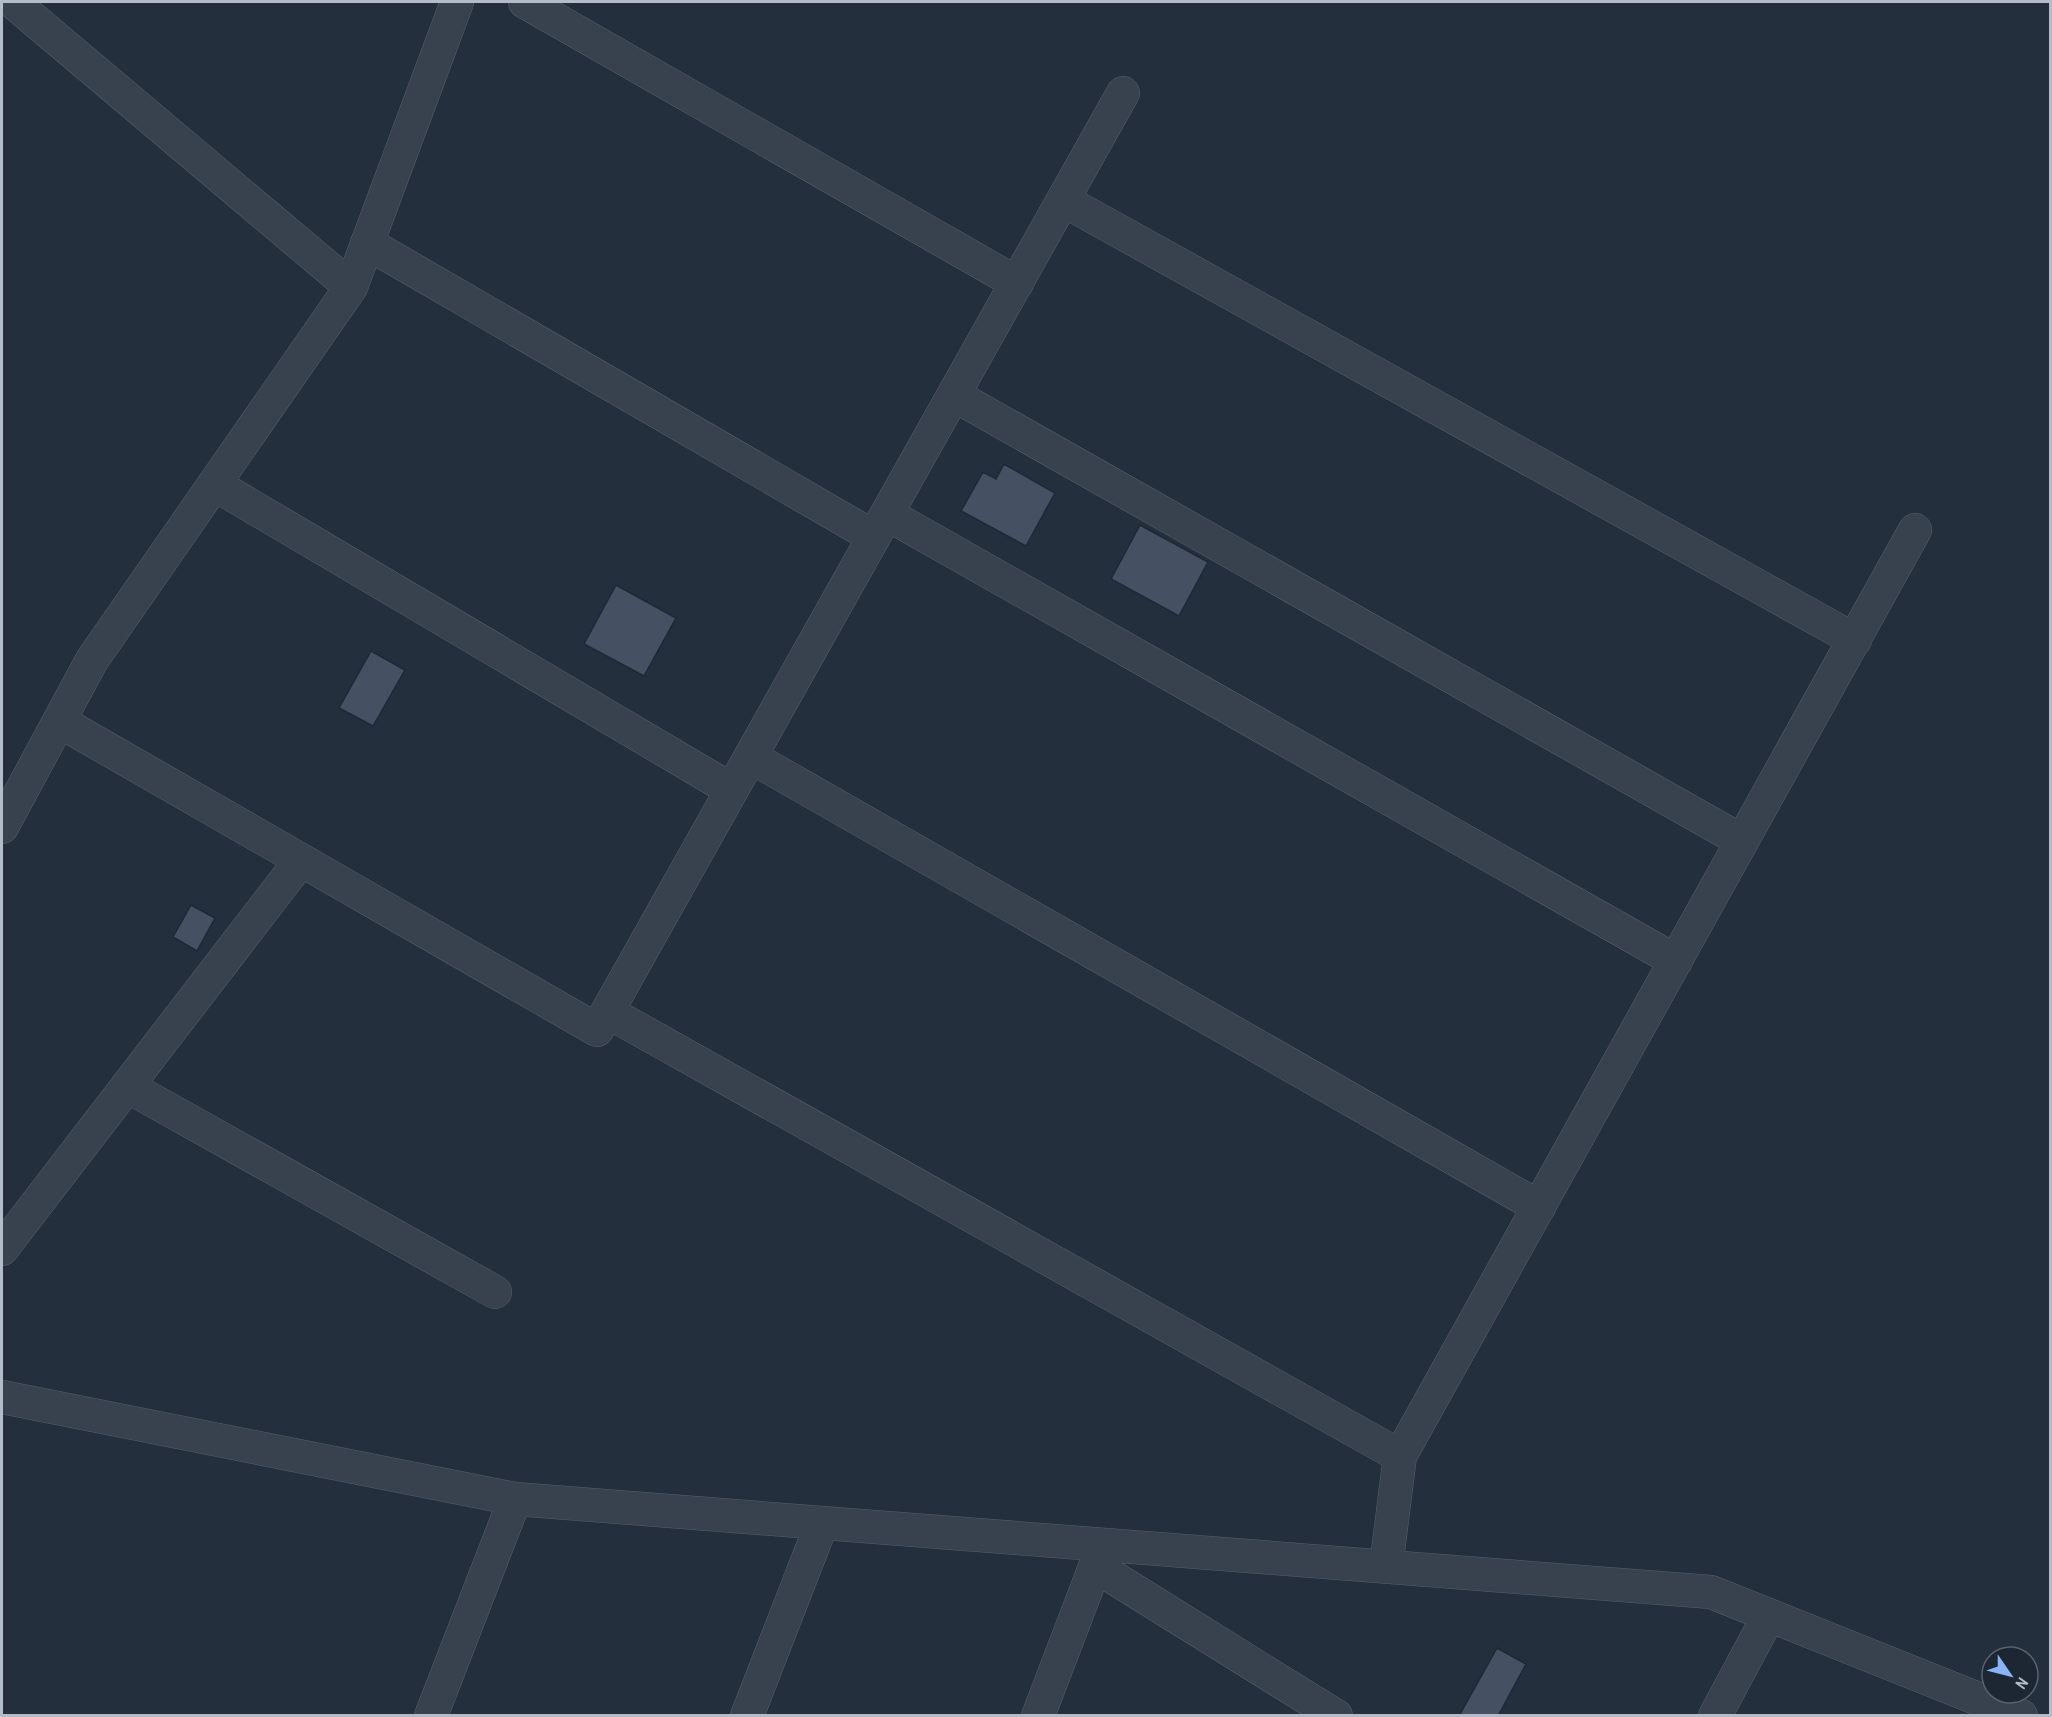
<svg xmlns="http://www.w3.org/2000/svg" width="2052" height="1717" font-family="'Archivo Narrow',sans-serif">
<rect width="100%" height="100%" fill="#242f3e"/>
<path fill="#455162" stroke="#1f2835" stroke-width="1.5" d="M1004,464l51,29 -29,53 -65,-35 22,-39 13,7z
M1140,525l68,37 -29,54 -68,-37z
M616,585l60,33 -32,58 -60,-32z
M371,651l34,19 -32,56 -34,-18z
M191,905l24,13 -18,33 -24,-14z
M1497,1648l29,16 -28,52h-39z"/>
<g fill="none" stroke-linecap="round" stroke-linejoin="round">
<g stroke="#565f6c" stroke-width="34">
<path id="minor" d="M13,2l338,285
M525,2l492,281
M1063,200l792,440
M367,243l507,294
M954,395l788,446
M214,484l518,306
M887,514l789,447
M59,721l538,309 526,-937
M751,757l788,450
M2,827l90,-167 259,-373 106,-285
M608,1012l792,444
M127,1086l368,206
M2,1249l299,-389
M2,1397l513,102 1196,93 310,124
M1095,1566l241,150
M1386,1567l14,-111 515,-926
M431,1716l84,-217
M747,1716l75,-193
M1038,1716l65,-170
M1715,1716l54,-101"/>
</g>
<use href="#minor" stroke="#38414e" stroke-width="33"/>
</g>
<rect width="2052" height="1717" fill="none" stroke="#b4bcc9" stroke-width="6"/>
<g transform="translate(2010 1675) rotate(125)"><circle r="28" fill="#1d2633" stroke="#59626f" stroke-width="1.5"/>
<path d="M0-4.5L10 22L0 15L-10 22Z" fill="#8ab4f8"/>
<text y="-9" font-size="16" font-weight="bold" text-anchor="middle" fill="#b4bcc9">N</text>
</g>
</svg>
